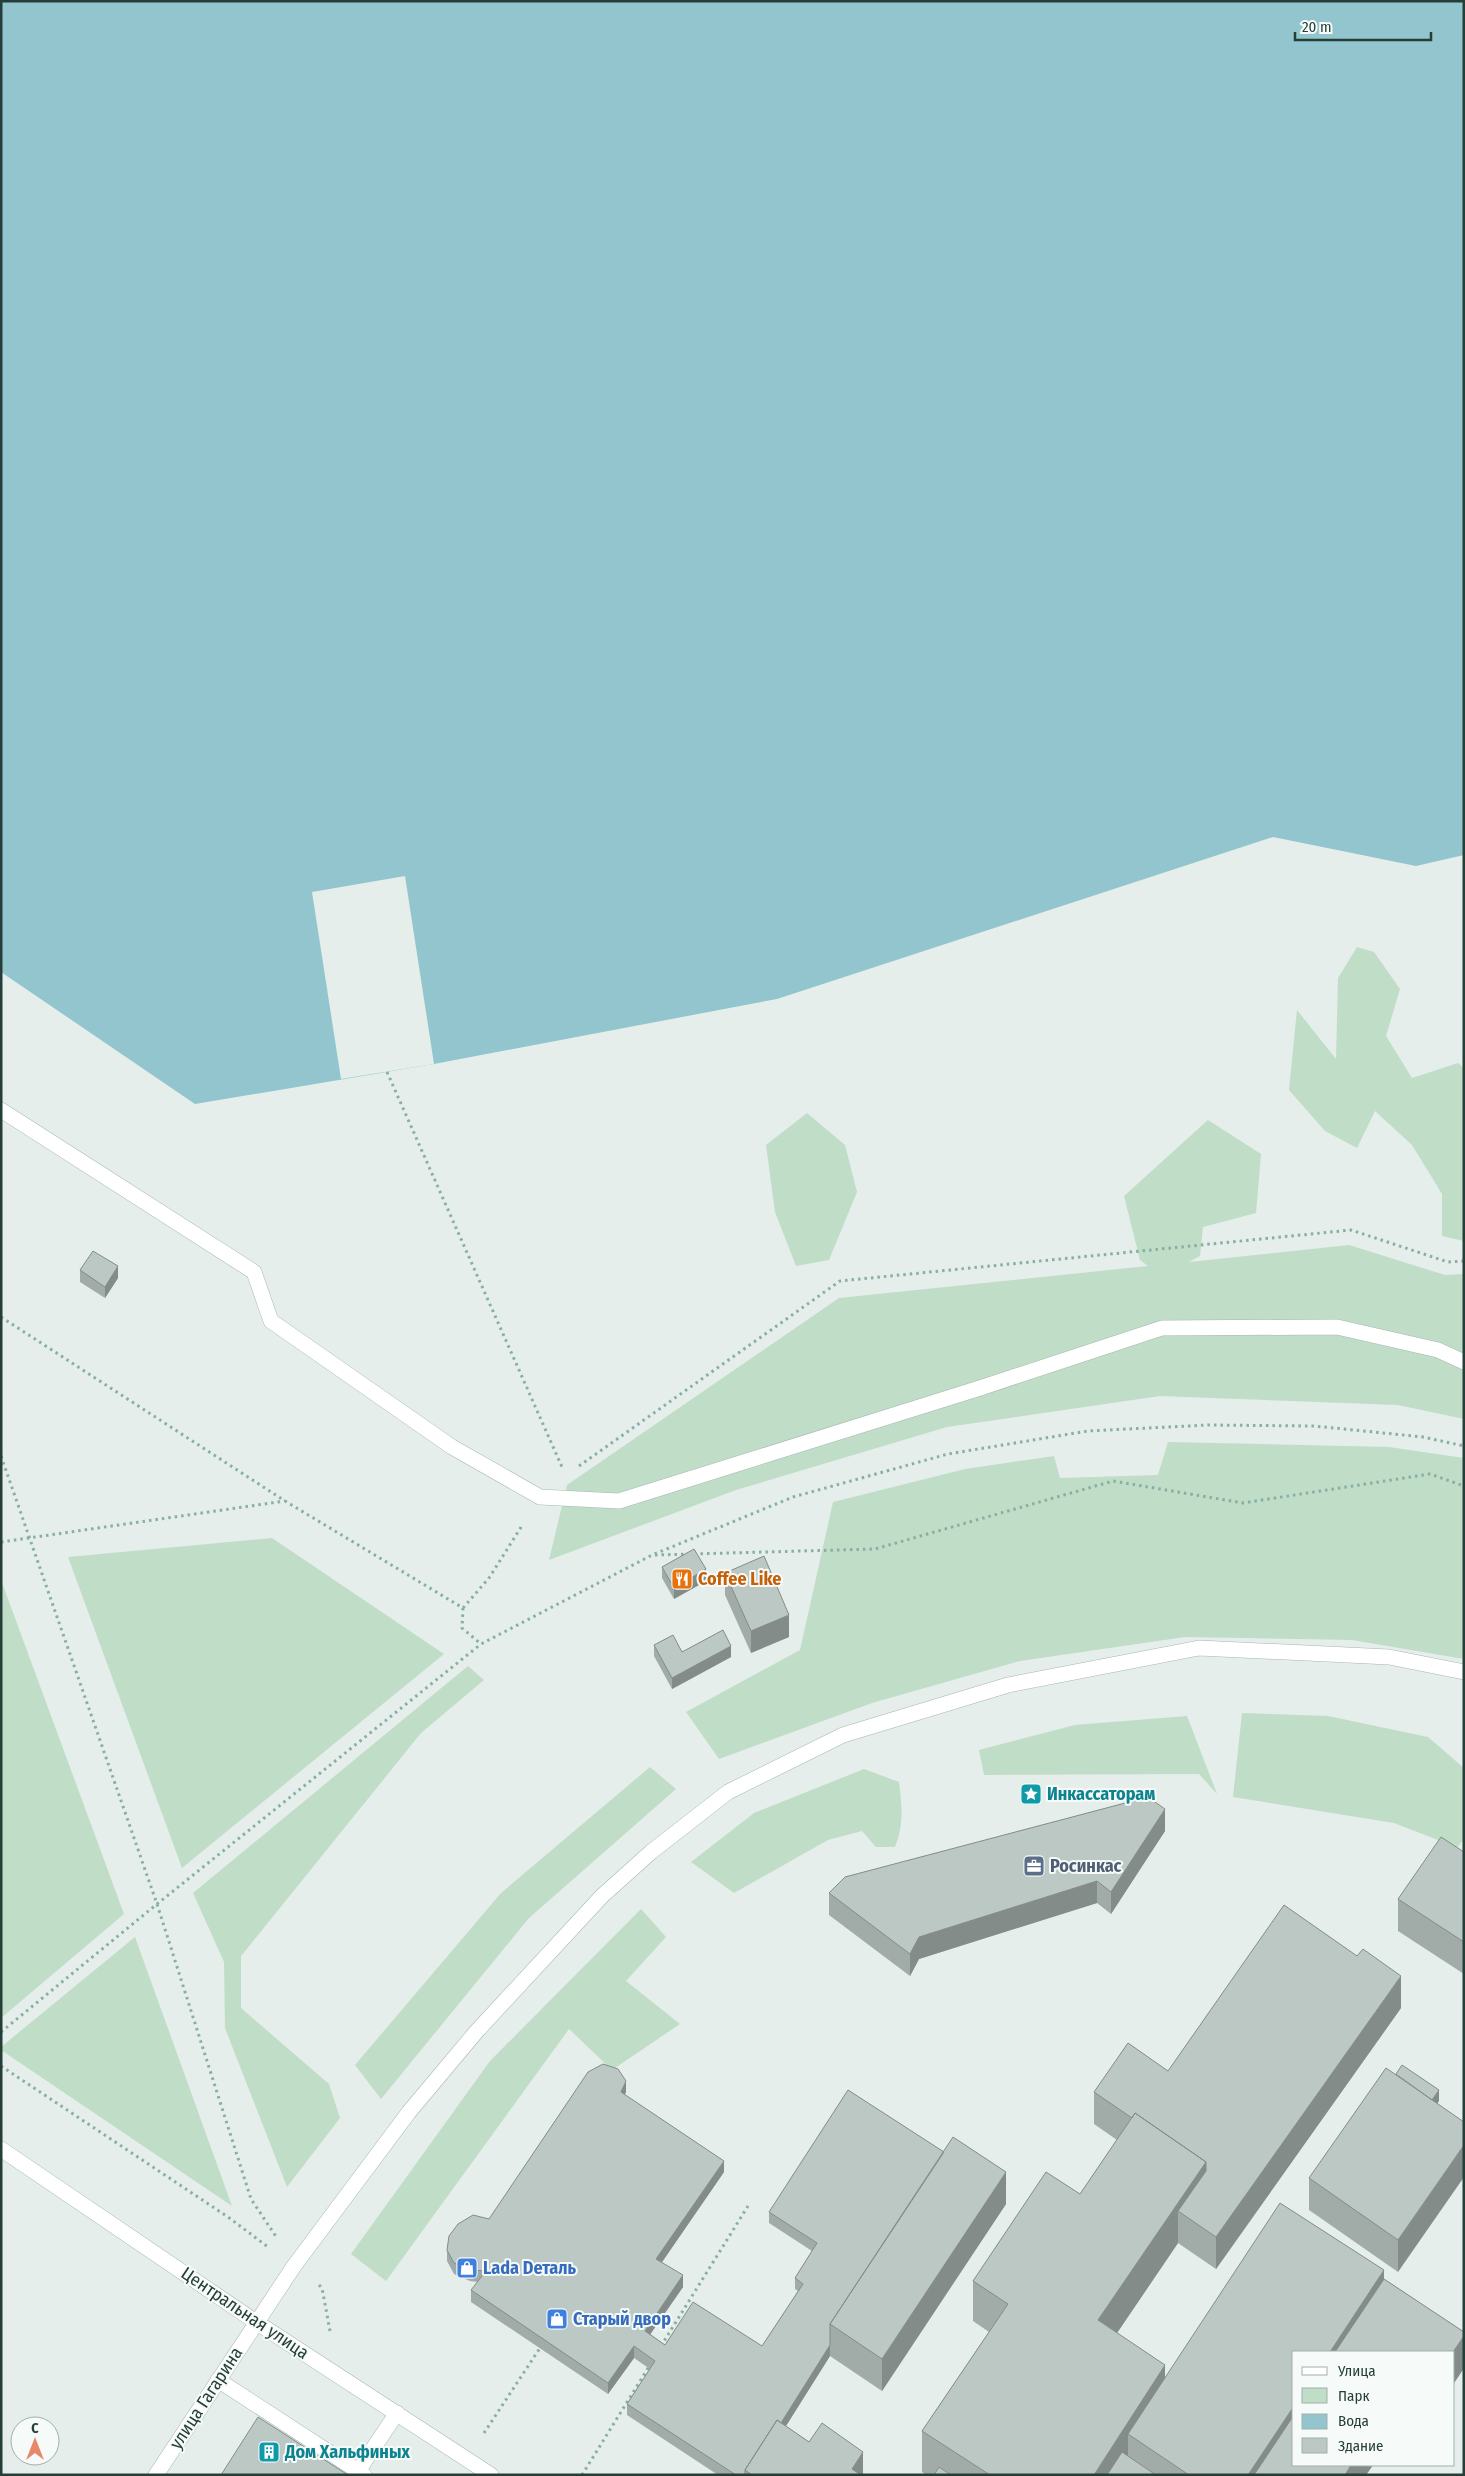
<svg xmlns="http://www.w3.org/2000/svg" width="1465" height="2476" font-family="'Fira Sans Condensed',sans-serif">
<rect width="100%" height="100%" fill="#e5eeea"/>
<path fill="#c0ddc8" d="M1357,947l17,5 26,37 -14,47 26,42 46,-15 6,5v173l-22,-5v-42l-30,-49 -37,-34 -18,37 -32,-17 -36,-41 8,-80 39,49 2,-81z
M807,1113l38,32 12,47 -28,68 -33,6 -21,-54 -9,-67z
M1208,1120l53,34 -5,59 -53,14 -3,29 -11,6 160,-17 96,30 19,-1v145l-66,-14 -238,-9 -213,31 -211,63 -187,70 18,-75 272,-187 309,-32 -8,-6 -16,-64z
M1168,1442l221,5 75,11v201l-112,-19 -167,-3 -165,24 -148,42 -153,56 -33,-47 114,-62 33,-148 132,-33 89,-13 6,22 98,-3z
M272,1538l172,116 -262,214 -114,-311z
M1,1580l123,334 -123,104z
M468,1666l16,14 -63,53 -180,223v52l88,76 11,34 -53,69 -62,-159 -1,-66 -31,-69z
M1242,1713l86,3 100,21 36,31v71l-23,29 -3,-28 -44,-17 -161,-26z
M1187,1716l30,78 -18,-20 -215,1 -5,-25 96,-25z
M650,1767l26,22 -147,129 -148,181 -26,-34 146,-172z
M864,1769l35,13c3,24 5,42 -4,65h-19l-14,-16 -34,9 -94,53 -43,-31 63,-49z
M641,1909l25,28 -40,44 54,43 -68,46 -43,-41 -183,252 -35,-27 139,-193z
M135,1937l97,269 -231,-156v-3z"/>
<path fill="#92c5ce" d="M1,1h1463v854l-48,11 -143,-29 -496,162 -343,65 -239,40 -194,-132z"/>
<path fill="#e5eeea" d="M405,876l29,188 -93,15 -29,-187z"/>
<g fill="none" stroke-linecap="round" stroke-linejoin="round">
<g stroke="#a8b6b1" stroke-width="16">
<path id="service" d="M1,1110l253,162 17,49 181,126 88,50 79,4 361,-113 182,-60 175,-1 101,23 26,12"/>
</g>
<g stroke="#a8b6b1" stroke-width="16">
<path id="pedestrian" d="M256,2322l235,153
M218,2380l146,95
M358,2471l39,-58"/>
</g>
<g stroke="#a8b6b1" stroke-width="16">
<path id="tertiary" d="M1,2149l255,173
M156,2475l138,-209 115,-154 67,-80 126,-136 49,-44 77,-60 115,-57 165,-50 191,-37 190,9 75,15"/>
</g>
<path stroke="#88afa3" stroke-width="3" stroke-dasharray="2.5 4" stroke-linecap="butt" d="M387,1072l175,395
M1,1317l284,184 178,107 -1,20 19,16 171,-89 141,-58 155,-43 140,-23 120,-6 106,1 109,11 41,9
M1,1456l156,448 94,295 26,39
M579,1466l261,-185 511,-51 97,32 16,-1
M1,1542l284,-41
M655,1555l220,-6 238,-68 130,22 187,-29 34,12
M463,1608l26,-30 34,-54
M1,2032l156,-128 324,-260
M1,2066l227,151 40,30
M319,2285l3,3 8,43
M661,2346l87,-140
M484,2433l56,-85
M582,2475l68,-110"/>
<use href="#service" stroke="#fff" stroke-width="15"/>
<use href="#pedestrian" stroke="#fff" stroke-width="15"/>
<use href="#tertiary" stroke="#fff" stroke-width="15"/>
</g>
<path fill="#a1aca8" d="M80,1270l38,8 -13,20 -25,-16z
M662,1567l44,14 -32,18 -12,-21z
M725,1573l64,64 -38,16 -26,-58z
M654,1645l28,7 49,5 -59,32 -18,-33z
M1165,1831l-54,83 -14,-11 -178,56 -9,17 -81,-61v-22z
M1464,1852v122l-66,-43v-32z
M1401,2008l-185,261 -38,-26 -61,90 48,44 219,-98 80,53v36l-10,15 -160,-31v113h79l-7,10h-440l-4,-3v-41l67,-99 -16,-11v-40l107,-87 37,-54 -23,-16v-32l74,-21z
M626,2092l-2,3 100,77 -63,91 22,24 -33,47 15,11 97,1 36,-55 -3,-2v-11l17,-27 -43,-28v-11l237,-8 -124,187 -52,-35 -44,70 23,16 54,32v1h-145l-91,-60v-11l23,-35 -16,-11 -26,36 -137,-92v-12l7,-8 -8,-1 -16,-7 -7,-13v-11l42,-31z
M1439,2101l-2,2 -39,169 -89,-62v-32z"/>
<path fill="#838c88" d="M118,1266v12l-13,20v-11z
M706,1569v12l-32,18v-11z
M789,1615v22l-38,16v-22z
M731,1646v11l-59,32v-11z
M1165,1809v22l-54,83v-22z
M1097,1881v22l-178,56 -9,17v-22l9,-17z
M1401,1976v32l-185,261v-32z
M626,2081v11l-5,11v-11z
M1439,2090v11l-17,24v-11z
M1464,2145v32l-66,95v-32z
M724,2161v11l-68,99v-12z
M1206,2162v40l-28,9v32l-80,118v-41z
M1006,2172v32l-124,187v-32z
M1384,2270v41l-27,41h-27z
M683,2275v12l-38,55v-11z
M1464,2336v32l-10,15v-31h-1z
M830,2345v11l-75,119 -6,-2z
M634,2346v12l-26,36v-11z
M1165,2365v40l-37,29v30l-7,11h-27z
M1294,2406v40l-19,29h-27z
M863,2452v23h-11v-6z
M1351,2465h22l-7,10h-21z"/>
<path fill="#bbc8c3" stroke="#838c88" d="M93,1251l25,15 -13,21 -25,-17z
M694,1549l12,20 -32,19 -12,-21z
M764,1556l25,59 -38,16 -26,-58z
M723,1630l8,16 -59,32 -18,-33 19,-10 9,17z
M1148,1797l17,12 -54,83 -14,-11 -178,56 -9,17 -81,-61 16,-16z
M1441,1837l23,15v90l-66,-43z
M1284,1905l73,51 6,-7 38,27 -185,261 -38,-26 28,-40v-9l-71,-49 -3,5 -38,-26 34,-49 40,28z
M603,2064l15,5 8,12 -5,11 103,69 -68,98 27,16 -38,56 20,14 28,-43 69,44 41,-62 -8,-6 22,-35 -48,-31 79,-122 96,62 -114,172v21l-49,78 -4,-3 -32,50v5h-9l-109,-71 28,-43 -21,-15 -26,37 -137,-93 15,-19 -16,-1 -16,-7 -7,-13 2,-14 9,-12 15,-9 16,4 99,-147z
M1402,2065l37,25 -7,10 -36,-26z
M1386,2068l78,54v23l-66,95 -89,-62z
M1135,2113l71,49 -108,158 67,45 -71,110h-104l-68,-44 86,-127 -35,-23 73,-109 34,22z
M953,2137l53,35 -124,187 -52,-35z
M1280,2203l104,67 -54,82h-36v54l-46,69h-59l-61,-41z
M1384,2279l80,53v4l-11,16h-118z
M1294,2415v50h57l-6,10h-91z
M258,2417l90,58h-127z
M777,2420l32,22 13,-19 41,29 -11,17 9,6h-109l-7,-5z
M1122,2452l34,23h-49z
M939,2467l12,8h-17z"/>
<defs>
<g id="restaurant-square" transform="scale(1.125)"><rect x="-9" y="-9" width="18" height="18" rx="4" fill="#e8710a" stroke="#f6faf8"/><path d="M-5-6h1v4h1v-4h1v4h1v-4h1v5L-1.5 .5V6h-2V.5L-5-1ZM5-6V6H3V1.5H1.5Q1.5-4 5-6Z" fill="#fff"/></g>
<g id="sight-square" transform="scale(1.125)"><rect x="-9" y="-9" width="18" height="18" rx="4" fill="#0f9aa8" stroke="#f6faf8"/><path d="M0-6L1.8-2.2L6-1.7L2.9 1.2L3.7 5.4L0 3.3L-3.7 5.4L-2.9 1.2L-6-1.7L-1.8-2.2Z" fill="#fff"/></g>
<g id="office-square" transform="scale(1.125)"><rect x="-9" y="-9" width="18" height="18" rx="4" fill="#5c6f8a" stroke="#f6faf8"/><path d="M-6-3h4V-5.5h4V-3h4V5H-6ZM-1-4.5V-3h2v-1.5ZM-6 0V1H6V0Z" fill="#fff"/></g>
<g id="shop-square" transform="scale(1.125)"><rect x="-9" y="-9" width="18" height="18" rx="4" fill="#3f7fe0" stroke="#f6faf8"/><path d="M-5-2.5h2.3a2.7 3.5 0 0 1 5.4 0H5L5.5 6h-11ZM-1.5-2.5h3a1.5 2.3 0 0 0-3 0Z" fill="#fff"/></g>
<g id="building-square" transform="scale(1.125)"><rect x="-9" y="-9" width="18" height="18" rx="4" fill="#0f9aa8" stroke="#f6faf8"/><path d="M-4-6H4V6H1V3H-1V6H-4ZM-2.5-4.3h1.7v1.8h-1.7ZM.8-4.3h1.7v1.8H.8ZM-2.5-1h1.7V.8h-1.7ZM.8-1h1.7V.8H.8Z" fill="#fff"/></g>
</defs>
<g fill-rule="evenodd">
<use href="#restaurant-square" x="682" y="1579"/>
<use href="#sight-square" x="1031" y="1794"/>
<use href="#office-square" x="1034" y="1866"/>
<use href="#shop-square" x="467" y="2268"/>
<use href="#shop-square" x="557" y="2319"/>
<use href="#building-square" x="269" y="2452"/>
</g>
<g text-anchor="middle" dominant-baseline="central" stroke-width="4" stroke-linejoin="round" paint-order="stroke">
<g font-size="18" font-weight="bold" fill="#c56008" stroke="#f6faf8" text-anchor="start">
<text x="698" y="1579">Coffee Like</text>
</g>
<g font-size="18" font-weight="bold" fill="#0d838f" stroke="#f6faf8" text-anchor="start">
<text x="1047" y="1794">Инкассаторам</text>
<text x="285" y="2452">Дом Хальфиных</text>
</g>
<g font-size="18" font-weight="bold" fill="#4e5e75" stroke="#f6faf8" text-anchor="start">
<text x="1050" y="1866">Росинкас</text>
</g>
<g font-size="18" font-weight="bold" fill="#366cbe" stroke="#f6faf8" text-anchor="start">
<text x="483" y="2268">Lada Dеталь</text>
<text x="573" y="2319">Старый двор</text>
</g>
<g font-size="18" fill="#253f38" stroke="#f6faf8">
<text transform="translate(245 2313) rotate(34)">Центральная улица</text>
<text transform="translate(206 2398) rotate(-57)">улица Гагарина</text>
</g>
</g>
<rect width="1465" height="2476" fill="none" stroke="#253f38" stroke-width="5"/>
<rect x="1292" y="2351" width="162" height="115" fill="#f6faf8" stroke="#a2afab"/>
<rect x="1302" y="2367" width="25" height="8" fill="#ffffff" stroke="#a2afab"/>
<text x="1338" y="2376" font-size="15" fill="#253f38">Улица</text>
<rect x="1302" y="2388" width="25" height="15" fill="#c0ddc8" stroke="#a2afab"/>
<text x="1338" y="2401" font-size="15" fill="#253f38">Парк</text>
<rect x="1302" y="2414" width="25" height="15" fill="#92c5ce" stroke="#a2afab"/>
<text x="1338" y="2426" font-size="15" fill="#253f38">Вода</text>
<rect x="1302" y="2438" width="25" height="15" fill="#bbc8c3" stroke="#a2afab"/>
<text x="1338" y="2451" font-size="15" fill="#253f38">Здание</text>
<g transform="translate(35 2441)"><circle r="24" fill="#f6faf8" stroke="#a2afab"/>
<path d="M0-4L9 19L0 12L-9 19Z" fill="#e98868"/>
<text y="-8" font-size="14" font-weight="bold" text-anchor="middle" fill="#253f38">С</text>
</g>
<path d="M1295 32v8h136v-8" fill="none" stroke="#253f38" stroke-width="2.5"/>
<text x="1302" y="32" font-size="15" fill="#253f38" stroke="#f6faf8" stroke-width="4" paint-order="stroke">20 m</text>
</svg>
